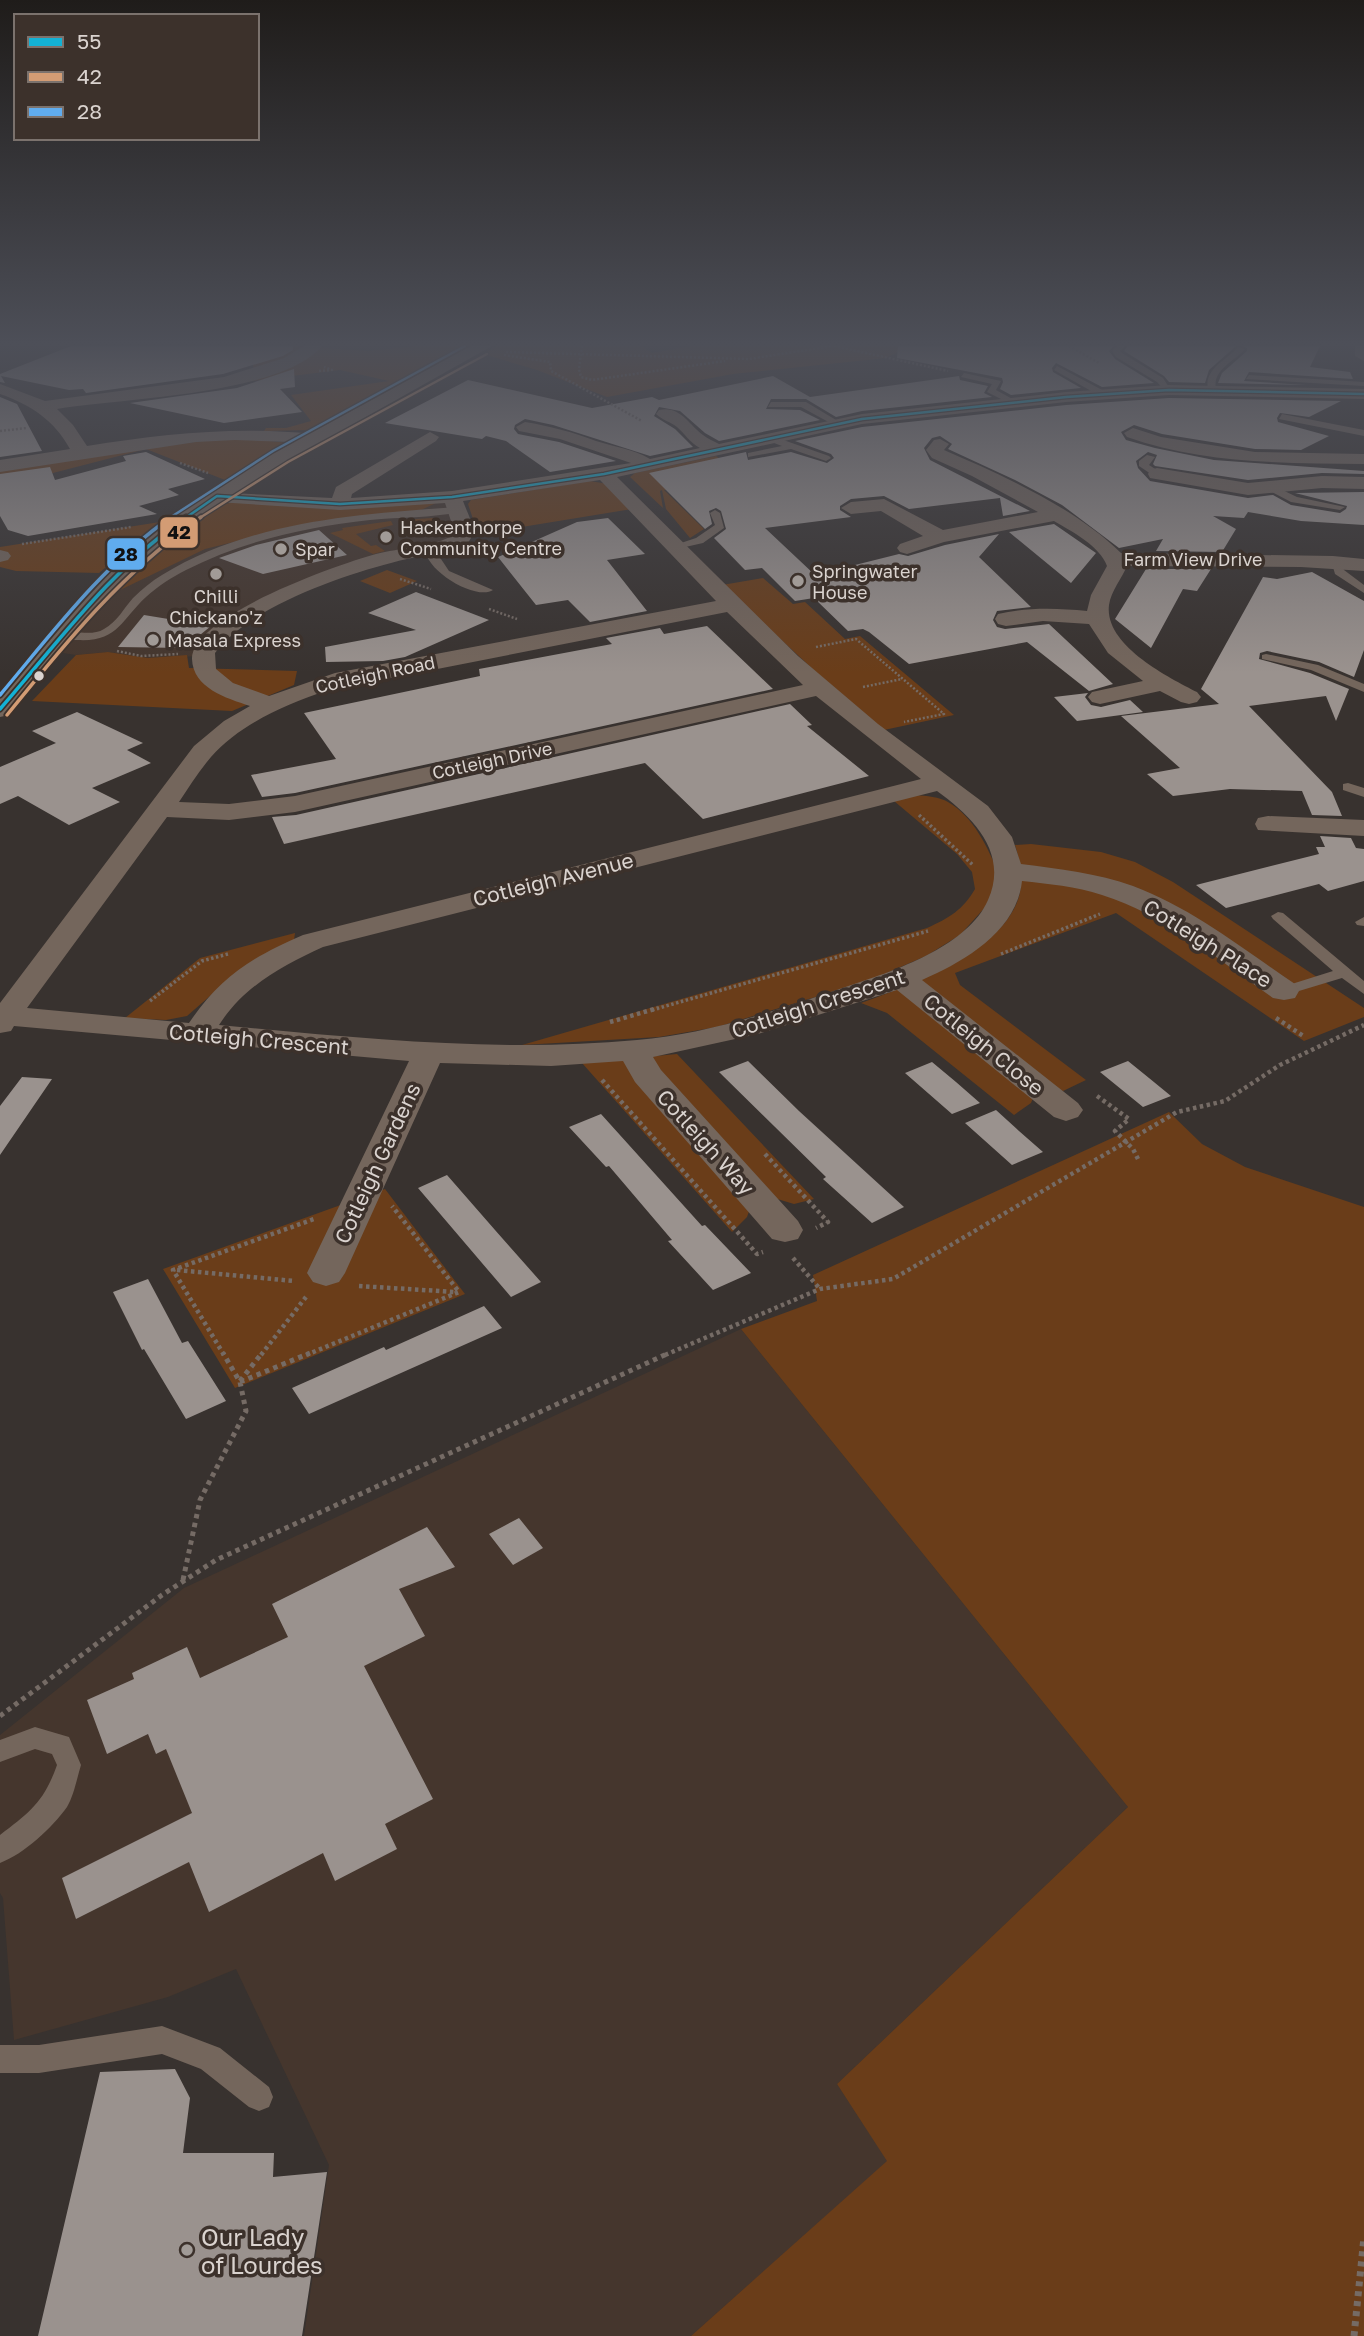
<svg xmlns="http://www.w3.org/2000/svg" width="1364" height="2336" font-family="'Golos Text',sans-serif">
<rect width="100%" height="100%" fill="#38322f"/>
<path fill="#45362d" d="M217,496l38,4 197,-3 12,33 -23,17 -157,48 -82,61 -54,2 -40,-6 -32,3 -25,-4 29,-39z
M741,1329l387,478 -291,277 51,77 -197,175h-387l25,-171 -93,-196 -68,28 -154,43 -11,-142 -3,-5v-158l184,-147z"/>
<path fill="#6a3d19" d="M294,346l74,5 47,-5h50l-155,84 -46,1 2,-3h20l25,-7 -20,-26 98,-14 -49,-11 -95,12 9,-12 -4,-19z
M497,346h144l11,7 39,-7h211v4l-16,8 -153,16 -126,23 -70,-27 -54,-16z
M232,437l56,6 -63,37 -79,-31 -124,32h-22v-13z
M716,456l40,28 -92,6 40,39 -14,9 -24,-29 -4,-19 -2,1 3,17 -33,-31 5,-4z
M590,481l18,3 24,25 -154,25 -10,-30 3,-4z
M233,502l203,1 -15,7 -106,12 -110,27 -87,42 14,-15 79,-68z
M433,518l12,4h-9l1,7 10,-1 3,8c-11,3 -37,-2 -45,-9h6v-3l-11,1v-5z
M391,521l2,4 -37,9 15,12 5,-1 9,6 -12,3 -43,-21 13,-3 -1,-2z
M160,522l-61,51 -83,-2 -16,-4v-20z
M387,570l30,11 -27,12 -30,-12z
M763,578l30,26 12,-2 40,37 15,-3 94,79 -70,15 -68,-58 -94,-87z
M108,652l40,6 39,-3 2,13 108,3 -3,14 -62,26 -200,-10 44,-46z
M916,795c10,1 24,2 32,7 26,15 40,46 51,72l-10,29 -29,32 -34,21 -58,25 -151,46 -58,10 -137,8 405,-117c22,-10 36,-18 48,-39l-3,-17 -15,-18 -63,-53z
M1031,844l70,8 34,10 38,20 191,126v9l-60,24 -188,-128 -161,60 5,12 126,95 -23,11 -12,-5 -16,7 -4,10 -17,12 -127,-102 -26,-10c48,-17 148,-54 159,-111 3,-17 0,-31 -5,-47z
M295,933l-1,7 -76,49 -31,27 -21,4 -41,-2 75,-60z
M677,1054l137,145 -20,5 -20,-6 -23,8 -4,11 -15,15 -150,-169z
M1169,1112l33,32 43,23 119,40v1129h-673l196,-175 -50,-77 291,-277 -387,-478 76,-28 -4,-26z
M385,1189l80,105 -230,94 -72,-119z"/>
<path fill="#9a928e" d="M71,346h222v4l-10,6 -60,18 -137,19 -3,-4 -14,1 -68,-14 4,7 -5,-1v-8z
M898,346h216l-5,5 6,8 39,24 -52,4 -46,-24 -4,5 1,4 28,16 -70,7 -11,-6 3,-7 -1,-4 -105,-20z
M1128,346h108l-27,24 -4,13 -36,-1 -5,-6 -40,-25z
M1243,346h77l-10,21 40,5 3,7 -104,-7 -5,9 62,4 -88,-2 4,-10 25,-22v-3z
M294,369l1,18 -15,2 22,23 -78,11 -94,-20 107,-15z
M773,376l37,21 149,-21 1,4 28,6 -4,7 8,4 -130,14 -26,6 -30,-18h-35l-5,10 34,1 20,10 -101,21 -14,-8 -25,-22 -21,-4 -5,9 21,13 18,18 -43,9 -97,-31 -28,-6 -10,6 -1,4 4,5 41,8 57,19 -66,11 -44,-31 -20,-5 -4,3 -97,-16 83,-43 124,28 60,-11 7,3z
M0,397l17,7 25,47 -42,6z
M1169,398l172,3 -32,16 -29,-4 -3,5 1,4 51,14 -28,14 -46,-1 -93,-15 -28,-9 -13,7 5,8 29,8 59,12 150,11v3l-42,-1 -74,7 -93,-14 -2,-2 4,-9 -9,-3 -12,9 2,7 12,13 98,17 25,-3 18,10 49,8 6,-4 1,-3 -52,-13 69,-1v33l-63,-4 -53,-9 -4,6 -31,-2 23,13 -14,23 -66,-1 7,-12 -44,9 -57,-43 -47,-25 -67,-31 4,-5 -12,-8 -8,2 -8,10 6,12 100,51 -27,5 -3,-18 -91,11 -25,-13 -33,3 -11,7v4l11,7 -86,11 50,47 84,-21 9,2 37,-11 54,-11 -20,23 52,50 -34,4 -4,9 4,7 8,2 44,-5 64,60 -24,7 -62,-49 -118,22 -40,-32 -6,-3 -15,2 -34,-33 -19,3 -33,-33 -17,2 -31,-32 12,-9 -5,-18 -5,-3 -7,3 3,13 -7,5 -56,-56 97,-21 2,8 43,-8 36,11 7,-5 -3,-4 -36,-13 67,-14 204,-22z
M146,452l59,27 -37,10 11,6 -40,11 18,8 -129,22 -20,-6 -8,-14v-42l50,-7 5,13 71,-19 -3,-5z
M608,518l37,36 -38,6 40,51 -57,11 -22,-22 -32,5 -38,-48 79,-35z
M1054,524l42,29 -25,30 -62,-51z
M319,530l28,25 -84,19 -44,-16 37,-13z
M1146,569h65l-14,22 -14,-2 -32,59 -36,-29z
M1312,572l52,29v49l-10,27 -35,-15 -52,-11 -7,2 -1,6 51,14 39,16 -13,32 -10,-25 -77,10 83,86 10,24 -30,-1 -10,-24 -72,-2 -57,7 -26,-22 33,-6 -59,-52 98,-12 -18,-15 62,-112 14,2z
M416,592l73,28 -84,37 -22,4 -57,1 -1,-15 91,-17 -48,-17z
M144,615l67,11 -27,22 -66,-1z
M707,626l66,63 -478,104 -33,4 -11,-22 85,-16 -32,-46 176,-37 -1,-7 133,-25 -6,-6 54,-10 4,6z
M1088,693l-3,4 6,8 10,2 29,-7 13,12 -66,9 -23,-24z
M790,704l22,21 -5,1 62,50 -166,43 -58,-56 -361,81 -12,-27 24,-2z
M77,712l66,31 -16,7 24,13 -59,25 28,14 -51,23 -51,-29 -18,8v-37l56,-24 -24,-12z
M1320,836l31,2 5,10 8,1v32l-36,10 -9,-7 -93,24 -30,-23 123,-31 -3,-7h9z
M748,1061l51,50 105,96 -32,16 -49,-44 3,-2 -107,-105z
M1128,1061l21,17 22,18 -28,11 -43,-35z
M932,1062l24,20 24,21 -28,11 -47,-41z
M22,1077l30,2 -52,76v-49z
M996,1110l23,21 24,21 -31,13 -47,-42z
M601,1114l101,112 3,-1 46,48 -38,17 -45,-49 4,-1 -63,-74 -3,1 -37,-40z
M447,1175l48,55 46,52 -30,15 -93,-109z
M148,1279l34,64 6,-2 38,60 -40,18 -42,-70 -2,1 -29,-58z
M484,1306l18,22 -193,86 -17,-26 92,-41 2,3z
M519,1518l24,30 -30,17 -24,-31z
M427,1527l28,40 -56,22 26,47 -61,30 69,133 -48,25 12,25 -62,32 -12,-28 -114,59 -20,-50 -113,57 -14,-41 130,-65 -26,-64 -10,5 -8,-20 -41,20 -20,-54 47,-21 -2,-6 55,-26 13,31 88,-41 -16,-33z
M175,2069l15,29 -7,55h91l-1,24 54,-5 -25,164h-264l62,-264z"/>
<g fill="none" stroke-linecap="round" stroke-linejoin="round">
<path stroke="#756b65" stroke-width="2.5" stroke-dasharray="2 2" stroke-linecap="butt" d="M582,346l-3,23 2,8 11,3 133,-19
M834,346l114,25
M1069,346l30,17
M506,352l243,7 84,-13
M504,355l46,7 1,9 91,50
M319,371l13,-1 -8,-3
M0,431l27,-3
M180,463l28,10
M22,544l109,-17
M400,579l31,10
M489,609l28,10
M816,647l40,-8 88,75 -40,8
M117,651l24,5 37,-2
M863,687l39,-8"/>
<path stroke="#756b65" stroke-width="3.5" stroke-dasharray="2.5 2.5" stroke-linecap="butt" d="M919,815l55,51
M1001,954l99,-40
M150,1001l52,-40 26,-7
M652,1010l276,-79"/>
<path stroke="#756b65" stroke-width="4.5" stroke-dasharray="3.5 3.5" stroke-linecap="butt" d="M1276,1018l29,19
M610,1022l48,-14
M602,1080l155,174 6,-2
M1097,1096l32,23 -14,12 18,18 5,10
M765,1154l63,68 -12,6
M793,1258l27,31
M177,1270l117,11
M359,1286l96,6
M224,1355l-51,-85 141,-51
M261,1355l45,-58
M306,1355l153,-63 -67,-86
M665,1355l155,-66 73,-10 284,-167 48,-11 55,-36 84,-40"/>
<path stroke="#756b65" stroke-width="5" stroke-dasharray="4.5 4.5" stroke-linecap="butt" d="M240,1381l22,-28
M240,1382l70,-29
M183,1580l17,-80 46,-89 -6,-29 -17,-29
M0,1716l162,-121 54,-35 453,-207"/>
<path stroke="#756b65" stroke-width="7" stroke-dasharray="5 5" stroke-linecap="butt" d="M1354,2336l10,-99"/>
<path fill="#74665c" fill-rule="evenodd" d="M1117,346h8l-5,5 2,2 41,25 9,14h-6l-9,-10 -41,-25 -4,-6z
M1238,347l7,2c-12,14 -33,20 -29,41l-7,2c-8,-22 17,-31 29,-45z
M1057,366l49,26 1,2 -7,2 -46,-26z
M964,373l37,8 -5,9 22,12 -7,2 -24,-12 5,-8 -31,-7z
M1249,375l115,7v4l-118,-7z
M771,402h35l35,21 -7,2 -33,-18h-33z
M1282,414l82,16v6l-85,-17z
M769,435l60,21 2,2 -5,3 -35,-12 -43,8v-4l34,-7 -16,-6v-4z
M1147,455l8,2 -6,8 11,7v4h-6l-15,-10v-5z
M1270,487h6l21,10 48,10 -5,3 -49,-8 -21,-11z
M457,507l3,1v4c-29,6 -60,5 -90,8 -64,7 -127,21 -184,50 -14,7 -28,16 -40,27 -25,23 -28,45 -68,43 -7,0 -14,0 -20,-4 12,-9 32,2 46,-7 13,-7 20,-21 29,-31 9,-9 19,-17 29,-23 88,-54 196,-61 295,-68z
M715,510l5,3 4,15 -21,15 -31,7v-4l24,-8 19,-13 -5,-12z
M425,547h8l16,24 44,19c-16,11 -69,-19 -68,-43z
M1331,560h8l5,10 20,15v8l-29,-19z
M1266,654l52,11 46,19v8l-53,-22 -49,-11v-4z
M1348,783l16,5v9l-21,-7v-6z
M1278,912l5,1 81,68v13l-22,-16 -53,16h-10l-3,-3 3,-3 54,-17 -60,-52 -2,-3z
M1364,917v9l-7,-1 -2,-3z
M35,1727l34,10 12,28c-4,13 -7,30 -14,42 -15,21 -43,47 -67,56v-28c30,-23 44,-33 57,-70l-5,-11 -17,-5 -35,13v-22z
M162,2026l58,22 49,39 4,10 -4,10 -10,4 -10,-4 -48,-38 -39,-15 -123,19h-39v-28h39z"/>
<path fill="#74665c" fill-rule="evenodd" d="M304,346h18c-43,50 -201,52 -265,63l16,16 14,21c76,-12 149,-20 226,-12l6,1 3,4 -3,4 -84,-3 -39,2 -196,30v-12l70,-11c-16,-29 -39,-44 -70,-55v-10l45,17 179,-24 60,-19z
M1169,385l195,4v10l-195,-4 -103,7 -204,22 -245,53 181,179 80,68 110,82 24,31 9,27c38,5 76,9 112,22 59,22 110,63 162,98l4,7 -4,7 -11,2 -11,-2c-54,-38 -108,-83 -171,-103 -26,-9 -54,-11 -80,-14 -5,50 -58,81 -100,99l156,123 5,7 -5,7 -12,4 -12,-4 -157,-127 -139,44 -105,23 8,13 137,151 5,9 -5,9 -13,3 -13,-3 -137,-157 -12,-21 -72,5 -111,-3 -95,210 -6,9 -13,4 -13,-4 -6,-9 102,-212 -395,-35 -3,5 -11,2v-30l194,-257 30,-25 26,-15c-24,-8 -57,-18 -58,-47 -1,-43 147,-95 184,-105 22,-6 59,-7 77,-19l1,-5 -9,-27 -105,7 -123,-8 -7,-2 -3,-4 3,-4 122,6 4,-11 94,-55 9,5 -3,4 -84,53 -1,4 101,-7 179,-28 -71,-24 -41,-8 -3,-4 9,-5c25,4 47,10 71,19 19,6 37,8 54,18l50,-11c-11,-6 -14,-13 -23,-21 -6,-5 -15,-7 -21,-13l3,-4c21,-5 30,15 44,25 5,4 11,6 16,9l143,-30 204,-22zM600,480l116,121 -381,72 -66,23 -36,-13 -17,-14 -1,-16c34,-45 122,-76 176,-90 24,-7 50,-10 74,-17 15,-14 4,-28 -2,-45zM727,612l76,73 -508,111 -66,8 -50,-2c10,-15 20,-31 32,-45 29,-33 74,-52 114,-66zM816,696l105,83 -618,156c-51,22 -83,42 -114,88l-162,-15 140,-191 62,3 66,-8zM937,791c36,26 72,62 51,109 -19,44 -88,69 -131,83 -71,24 -146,51 -220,57 -140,13 -279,-2 -418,-15 25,-39 63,-59 104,-78z
M1133,428l28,9 94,15 109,2v10c-79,-1 -162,0 -237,-27l-3,-4z
M940,439l9,5 -5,6c60,26 130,57 177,103l212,3 31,3v12l-63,-4 -174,-1c-5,12 -16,25 -18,39 -5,40 59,72 88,87l4,5 -4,5 -8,2 -8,-2 -21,-11 -60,13 -8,-2 -4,-5 4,-5 51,-11 -35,-28 -19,-29 -46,-3 -37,5 -8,-2 -3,-5 3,-5c30,-7 59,-6 89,-3l4,-16 16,-29c-7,-20 -36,-35 -53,-45l-110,21 -37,12 -7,-2 -3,-4 3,-4 23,-8 -42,-25 -30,3 -10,-6 10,-6 33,-3 59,31 95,-18 -66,-36 -40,-18 -6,-8 8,-10z
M1157,468l91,15 74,-7 42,1v12l-42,-1 -74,7 -98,-17 -2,-4 2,-4z
M0,550l8,2 3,4 -3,4 -8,2z
M1268,816l96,4v16l-106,-6 -3,-6 3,-6z"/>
<path fill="#74665c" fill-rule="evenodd" d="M471,346h21l-215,121 -101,68 -69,61 -98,119 -9,2v-25l91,-106 69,-61 103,-66z
M1355,346h9v15l-9,-5z"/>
<g stroke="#3c312b" stroke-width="5">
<path id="bus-1-far1" d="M184,519l33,-23 123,8 112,-7 152,-23 258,-55 204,-22 103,-7 195,4"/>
</g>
<g stroke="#3c312b" stroke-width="7">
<path id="bus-1" d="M0,709c60,-69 110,-139 186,-192"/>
</g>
<g stroke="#3c312b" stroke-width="5">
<path id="bus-2-far1" d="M198,519l90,-57 199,-108"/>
</g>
<g stroke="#3c312b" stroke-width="7">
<path id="bus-2" d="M7,715c59,-73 116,-143 194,-198"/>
</g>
<g stroke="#3c312b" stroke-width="5">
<path id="bus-3-far1" d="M168,519l105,-68 192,-105"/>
</g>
<g stroke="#3c312b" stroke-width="7">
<path id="bus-3" d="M0,695c53,-63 103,-130 171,-178"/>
</g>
<use href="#bus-1-far1" stroke="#13b2d5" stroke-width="2.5"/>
<use href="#bus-1" stroke="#13b2d5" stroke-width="3.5"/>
<use href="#bus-2-far1" stroke="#d39c74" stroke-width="2.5"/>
<use href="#bus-2" stroke="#d39c74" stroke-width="3.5"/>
<use href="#bus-3-far1" stroke="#60acee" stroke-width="2.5"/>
<use href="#bus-3" stroke="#60acee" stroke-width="3.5"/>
</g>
<linearGradient id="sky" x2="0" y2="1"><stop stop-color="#1f1c1a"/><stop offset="0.51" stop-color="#4d4f58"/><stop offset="1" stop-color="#4d4f58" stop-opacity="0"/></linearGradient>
<rect width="1364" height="673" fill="url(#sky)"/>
<g fill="#a19b97" stroke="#3c312b" stroke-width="2.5">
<circle cx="386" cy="537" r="7"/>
<circle cx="281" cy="549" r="7"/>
<circle cx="216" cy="574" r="7"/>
<circle cx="798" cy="581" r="7"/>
<circle cx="153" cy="640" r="7"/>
<circle cx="187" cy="2250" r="7"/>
</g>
<circle fill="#dad3cf" stroke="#3c312b" stroke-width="2.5" cx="39" cy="676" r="6"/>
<g text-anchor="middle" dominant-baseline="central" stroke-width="7" stroke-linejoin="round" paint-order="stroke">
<g font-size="18" fill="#dad3cf" stroke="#3c312b" text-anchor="start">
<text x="400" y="527">Hackenthorpe<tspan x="400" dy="21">Community Centre</tspan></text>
<text x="295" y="549">Spar</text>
<text x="812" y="571">Springwater<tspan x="812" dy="21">House</tspan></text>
<text x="216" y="596" text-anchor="middle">Chilli<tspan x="216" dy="21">Chickano'z</tspan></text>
<text x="167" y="640">Masala Express</text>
</g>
<g font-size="18" fill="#dad3cf" stroke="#3c312b">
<text x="1193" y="559">Farm View Drive</text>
<text transform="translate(375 674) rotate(-12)">Cotleigh Road</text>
<text transform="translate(492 760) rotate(-12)">Cotleigh Drive</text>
</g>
<g font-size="21" fill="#dad3cf" stroke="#3c312b">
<text transform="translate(553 879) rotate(-14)">Cotleigh Avenue</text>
<text transform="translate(1208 943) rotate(32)">Cotleigh Place</text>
<text transform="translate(818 1003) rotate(-18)">Cotleigh Crescent</text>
<text transform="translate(259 1039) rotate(5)">Cotleigh Crescent</text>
<text transform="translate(984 1044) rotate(39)">Cotleigh Close</text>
<text transform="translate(706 1142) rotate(48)">Cotleigh Way</text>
<text transform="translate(377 1163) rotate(-65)">Cotleigh Gardens</text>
</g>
<g font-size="24" fill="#dad3cf" stroke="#3c312b" text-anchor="start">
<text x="201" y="2236">Our Lady<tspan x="201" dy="28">of Lourdes</tspan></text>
</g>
</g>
<g stroke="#3c312b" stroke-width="2.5">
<rect x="159" y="516" width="40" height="33" rx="7" fill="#d39c74"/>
<rect x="106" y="537" width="40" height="34" rx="7" fill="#60acee"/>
</g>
<g font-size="19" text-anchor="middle" font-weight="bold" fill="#111">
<text x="179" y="539">42</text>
<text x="126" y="561">28</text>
</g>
<rect x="14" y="14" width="245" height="126" fill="#3c312b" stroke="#7b726d" stroke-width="2"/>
<rect x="28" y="37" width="35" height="10" fill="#13b2d5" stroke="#7b726d" stroke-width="2"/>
<text x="77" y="49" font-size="21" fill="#dad3cf">55</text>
<rect x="28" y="72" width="35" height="10" fill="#d39c74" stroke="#7b726d" stroke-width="2"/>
<text x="77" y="84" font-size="21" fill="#dad3cf">42</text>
<rect x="28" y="107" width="35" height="10" fill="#60acee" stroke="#7b726d" stroke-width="2"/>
<text x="77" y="119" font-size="21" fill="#dad3cf">28</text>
</svg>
